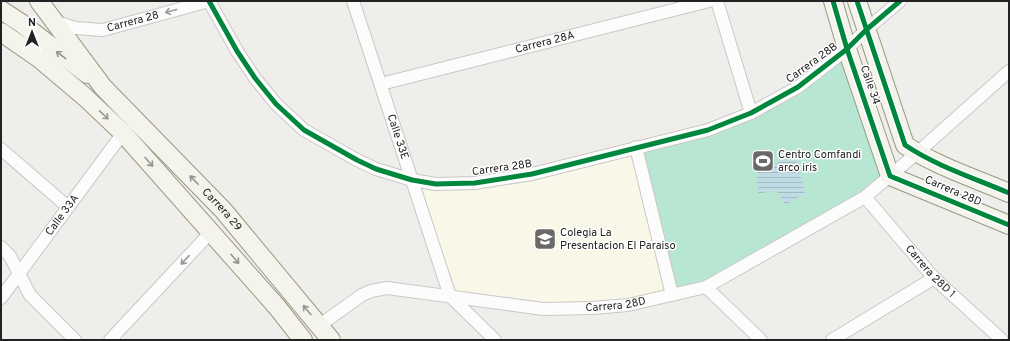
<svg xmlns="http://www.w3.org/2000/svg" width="1010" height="341" font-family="Overpass,sans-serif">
<defs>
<pattern id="water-rules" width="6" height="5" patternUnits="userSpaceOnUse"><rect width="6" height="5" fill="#bfdbe3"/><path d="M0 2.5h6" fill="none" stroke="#a4bcc2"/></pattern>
</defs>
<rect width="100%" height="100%" fill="#f0eeeb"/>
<path fill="#f8f7e8" d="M636,147l36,148 -80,13 -142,-12 -38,-116 63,3z"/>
<path fill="#b7e6d2" d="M847,49l43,127 -184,111 -34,8 -36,-148 115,-34z"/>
<path fill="url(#water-rules)" d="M795,155l10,38 -20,12 -9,-15 -18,4 -1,-23z"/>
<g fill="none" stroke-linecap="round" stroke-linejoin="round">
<g stroke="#c9c8c7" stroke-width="14">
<g id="street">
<path d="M209,1l28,50 18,27 21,26 28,26 53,30 19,9 36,11 24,4 39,-1 57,-9 176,-44 43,-17 47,-26 49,-38 19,-19 34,-29"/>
<path id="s1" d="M353,1l97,295 45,44"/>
<path d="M717,1l34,112"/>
<path id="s2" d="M56,22l19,6 28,2 106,-29"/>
<path id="s3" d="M381,84l328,-83"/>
<path d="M636,147l36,148"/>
<path d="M1,149l67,58"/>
<path id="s4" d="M865,197l69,81 68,62"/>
<path d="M1,247l9,9 20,39 45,45"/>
<path d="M706,287l55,53"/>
<path id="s5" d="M1,298l122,-165"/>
<path id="s6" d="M320,325l42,-30 9,-4 16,-3 156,21 49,-1 36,-3 78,-18 159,-90 52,-44 92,-82"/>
<path d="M110,340l101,-108"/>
<path d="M832,340l102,-62"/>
</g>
</g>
<g stroke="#999a82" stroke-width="20">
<g id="secondary">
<path id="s7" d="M39,1l64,86 120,123 108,130"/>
<path d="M833,1l14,48 43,127 119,49"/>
<path d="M857,1l48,144c31,21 69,33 104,48"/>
<path d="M1,10l20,13 66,51"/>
<path d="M1,32l39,27 45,38 38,36 154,174 26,33"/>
</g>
</g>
<use href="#street" stroke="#fdfcfc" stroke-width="12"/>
<use href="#secondary" stroke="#f4f4ed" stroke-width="18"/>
<g stroke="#fff" stroke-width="8">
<path id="cycleway" d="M209,1l28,50 18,27 21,26 28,26 53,30 19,9 36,11 24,4 39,-1 57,-9 176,-44 43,-17 47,-26 49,-38 19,-19 34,-29
M833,1l14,48 43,127 119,49
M857,1l48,144c31,21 69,33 104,48"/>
</g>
<use href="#cycleway" stroke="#00873e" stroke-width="5"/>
</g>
<defs><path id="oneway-shaft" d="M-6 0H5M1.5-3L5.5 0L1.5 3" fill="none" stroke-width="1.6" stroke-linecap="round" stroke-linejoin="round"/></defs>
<g stroke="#9a9a9a">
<use href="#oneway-shaft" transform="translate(171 11) rotate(165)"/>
<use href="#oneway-shaft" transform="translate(185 260) rotate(133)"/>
</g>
<g stroke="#969692">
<use href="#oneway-shaft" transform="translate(61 55) rotate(-143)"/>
<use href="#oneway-shaft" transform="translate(104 115) rotate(44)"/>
<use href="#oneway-shaft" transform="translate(149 162) rotate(48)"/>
<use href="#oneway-shaft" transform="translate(194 180) rotate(-134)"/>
<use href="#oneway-shaft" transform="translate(235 259) rotate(49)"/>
<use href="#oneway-shaft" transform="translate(307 310) rotate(-130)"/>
</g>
<defs>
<g id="stadium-square" transform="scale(1.15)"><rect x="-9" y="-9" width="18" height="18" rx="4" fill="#6a6968" stroke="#fff"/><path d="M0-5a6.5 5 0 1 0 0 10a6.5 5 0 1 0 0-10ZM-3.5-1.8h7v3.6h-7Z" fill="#fff"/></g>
<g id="university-square" transform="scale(1.15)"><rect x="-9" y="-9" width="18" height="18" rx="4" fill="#6a6968" stroke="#fff"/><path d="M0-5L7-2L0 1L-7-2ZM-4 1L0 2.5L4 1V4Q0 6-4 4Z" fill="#fff"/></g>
</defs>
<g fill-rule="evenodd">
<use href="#stadium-square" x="763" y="161"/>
<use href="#university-square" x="545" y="239"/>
</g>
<g text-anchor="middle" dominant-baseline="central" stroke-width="3" stroke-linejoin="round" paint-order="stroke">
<g font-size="11" fill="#222" stroke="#fff">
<text stroke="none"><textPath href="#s2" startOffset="79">Carrera 28</textPath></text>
<text stroke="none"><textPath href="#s3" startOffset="169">Carrera 28A</textPath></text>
<text transform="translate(812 63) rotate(-36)">Carrera 28B</text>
<text transform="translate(870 85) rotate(71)">Calle 34</text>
<text stroke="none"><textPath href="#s1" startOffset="143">Calle 33E</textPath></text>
<text transform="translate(502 168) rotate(-8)">Carrera 28B</text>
<text transform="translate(953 191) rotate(23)">Carrera 28D</text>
<text stroke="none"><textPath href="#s7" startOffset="278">Carrera 29</textPath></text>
<text stroke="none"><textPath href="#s5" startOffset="103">Calle 33A</textPath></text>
<text stroke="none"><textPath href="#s4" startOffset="99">Carrera 28D 1</textPath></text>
<text stroke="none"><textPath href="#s6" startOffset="308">Carrera 28D</textPath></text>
</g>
<g font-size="11" fill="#222" stroke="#fff" text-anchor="start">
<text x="778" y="155">Centro Comfandi<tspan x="778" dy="13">arco iris</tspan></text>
<text x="560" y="233">Colegia La<tspan x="560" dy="13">Presentacion El Paraiso</tspan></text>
</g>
</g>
<rect width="1010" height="341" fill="none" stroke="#222222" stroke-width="4"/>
<g transform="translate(32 32)" stroke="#ffffff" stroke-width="3" paint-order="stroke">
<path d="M0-3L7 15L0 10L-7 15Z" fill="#222222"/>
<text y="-6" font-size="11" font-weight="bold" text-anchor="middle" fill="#222222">N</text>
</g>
</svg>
